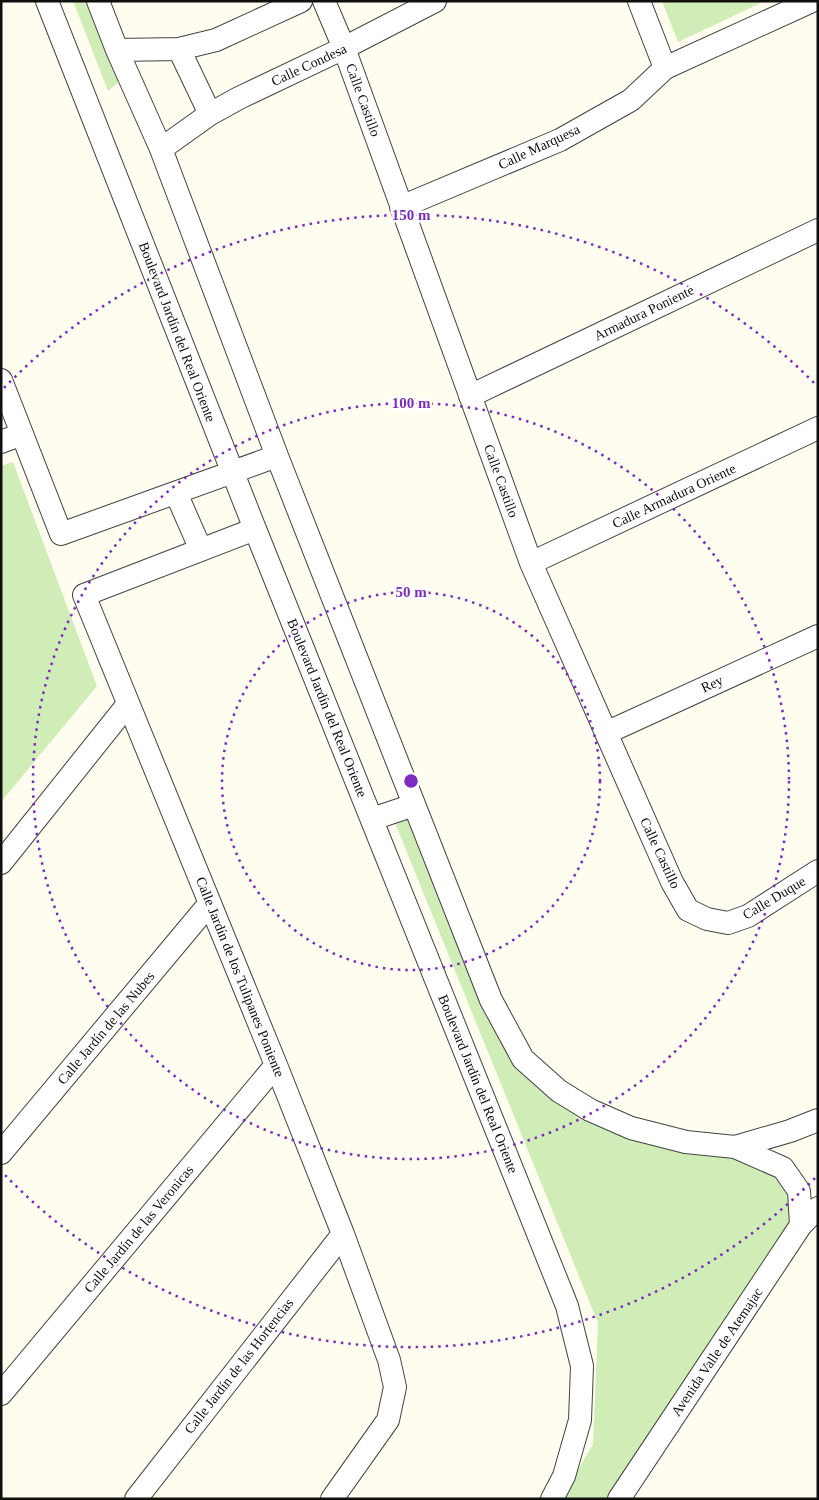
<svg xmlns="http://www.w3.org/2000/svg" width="819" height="1500" font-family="'Times New Roman',serif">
<rect width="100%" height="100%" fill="#fffdf0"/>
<path fill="#d0ecb7" d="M73,1h19l33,76 -17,14z
M662,1h103l-87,41z
M13,462l84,224 -96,116v-336z
M414,814l74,188 69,92 203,66 37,32 2,33 -190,274h-48l32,-55 5,-121 -203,-500z"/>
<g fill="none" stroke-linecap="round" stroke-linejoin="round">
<g stroke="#424242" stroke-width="24">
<path id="minor" d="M47,1l208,528 312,777 15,60 -2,54 -16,56 -12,23
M98,1l19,49 44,99 116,307 214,544 32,59 36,32 31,19 41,18 55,14 49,5 48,21 16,23 2,34
M324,1l20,47 187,515 141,319 16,28 19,9 21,4 20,-7 70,-45
M639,1l26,67
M179,49l31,65
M117,50l62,-1 37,-9 85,-39
M161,149l49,-35 29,-16 105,-50 91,-47
M401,207l159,-67 71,-40 34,-32 147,-67
M1,380l60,154 216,-78
M470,396l348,-166
M1,442l21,-8
M176,493l25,57
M255,529l-171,66 192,470 67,169 46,126 6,27 -7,33 -56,79
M531,563l287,-135
M606,733l212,-97
M372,819l42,-14
M1,863l127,-159
M735,1147l55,-16 28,-11
M1,1153l209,-250
M1,1394l275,-329
M136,1499l207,-265
M619,1499l182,-274 17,-17"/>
</g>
<use href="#minor" stroke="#fff" stroke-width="22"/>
</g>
<g fill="none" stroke="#7b2cbf" stroke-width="2.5" stroke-dasharray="2.5 5">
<circle cx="411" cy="781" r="189"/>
<circle cx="411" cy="781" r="378"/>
<path d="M815 1178A566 566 0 0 1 4 1174M4 388A566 566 0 0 1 815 384"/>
</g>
<g text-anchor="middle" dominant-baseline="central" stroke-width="5" stroke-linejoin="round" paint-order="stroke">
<g font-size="14" fill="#0f0f0f" stroke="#fff">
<text transform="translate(309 65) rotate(-25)">Calle Condesa</text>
<text transform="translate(363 100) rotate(70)">Calle Castillo</text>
<text transform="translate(539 147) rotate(-25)">Calle Marquesa</text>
<text transform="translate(644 313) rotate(-26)">Armadura Poniente</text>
<text transform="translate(177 332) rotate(69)">Boulevard Jardín del Real Oriente</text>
<text transform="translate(501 481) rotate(70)">Calle Castillo</text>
<text transform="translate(674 496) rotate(-25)">Calle Armadura Oriente</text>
<text transform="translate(712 684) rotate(-25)">Rey</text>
<text transform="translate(327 708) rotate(68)">Boulevard Jardín del Real Oriente</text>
<text transform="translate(660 853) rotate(65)">Calle Castillo</text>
<text transform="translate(774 898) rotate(-31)">Calle Duque</text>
<text transform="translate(240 977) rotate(68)">Calle Jardín de los Tulipanes Poniente</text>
<text transform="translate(106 1028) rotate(-50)">Calle Jardín de las Nubes</text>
<text transform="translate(478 1084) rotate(68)">Boulevard Jardín del Real Oriente</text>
<text transform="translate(139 1229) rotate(-50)">Calle Jardín de las Veronicas</text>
<text transform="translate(717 1352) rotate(-56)">Avenida Valle de Atemajac</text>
<text transform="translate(239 1366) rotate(-52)">Calle Jardín de las Hortencias</text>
</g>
</g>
<circle cx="411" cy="781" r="8" fill="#7b2cbf" stroke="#fff" stroke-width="2.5"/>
<g font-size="15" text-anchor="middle" font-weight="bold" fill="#7b2cbf" stroke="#fff" stroke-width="5" stroke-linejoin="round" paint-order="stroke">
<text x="411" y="220">150 m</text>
<text x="411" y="408">100 m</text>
<text x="411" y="597">50 m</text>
</g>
<rect width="819" height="1500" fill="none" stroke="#0f0f0f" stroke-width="5"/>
</svg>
